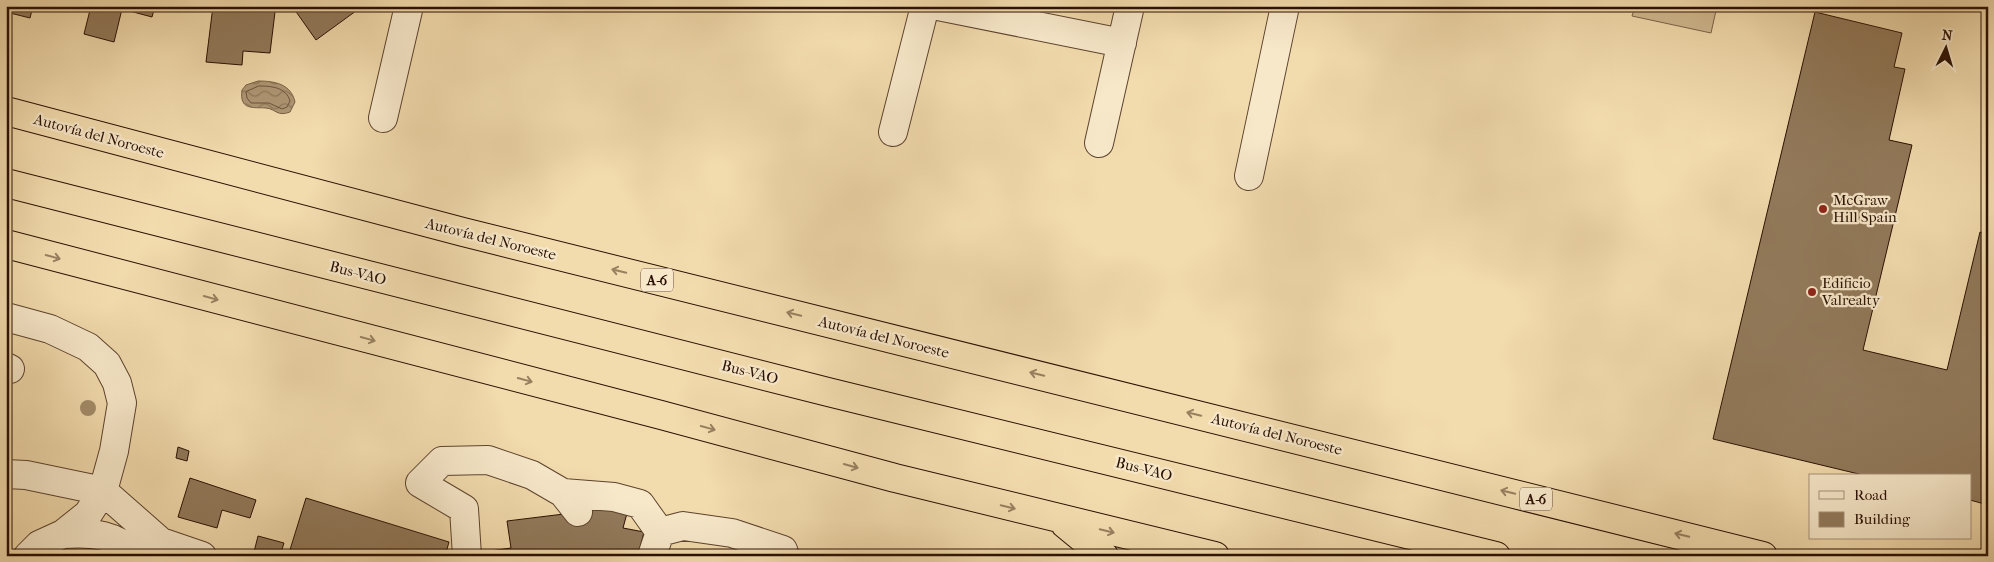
<svg xmlns="http://www.w3.org/2000/svg" width="1994" height="562" font-family="'IM FELL French Canon',serif">
<defs>
<pattern id="water-waves" width="16" height="10" patternUnits="userSpaceOnUse" patternTransform="scale(1.25)"><rect width="16" height="10" fill="#ae9673"/><path d="M0 5q4-4 8 0t8 0" fill="none" stroke="#8e795c"/></pattern>
</defs>
<rect width="100%" height="100%" fill="#f2dbad"/>
<filter id="stains"><feTurbulence type="fractalNoise" baseFrequency=".004" numOctaves="4"/><feColorMatrix values="0 0 0 0 .2 0 0 0 0 .09 0 0 0 0 .02 0 0 0 .5 -.17"/></filter>
<radialGradient id="worn" r=".72"><stop offset=".6" stop-color="#630" stop-opacity="0"/><stop offset="1" stop-color="#630" stop-opacity=".3"/></radialGradient>
<path fill="#d0b890" stroke="#7d644a" d="M1635,6h82l-6,27 -79,-17z"/>
<path fill="url(#water-waves)" stroke="#796046" d="M258,81c17,0 33,3 37,21l-5,10c-13,5 -14,-3 -24,-4 -12,-1 -27,3 -24,-18l4,-5z"/>
<g fill="none" stroke-linecap="round" stroke-linejoin="round">
<path stroke="#6c533b" stroke-width="1" d="M259,86c12,0 27,1 31,15l-3,6 -5,2 -13,-6h-18l-4,-5 -1,-6z"/>
</g>
<path fill="#927a5b" stroke="#2a1003" d="M6,6h27l-3,12 -24,-6z
M91,6h64l-3,11 -30,-8 -8,33 -30,-8z
M213,6h77l-15,6 -5,41 -27,-2 -1,14 -36,-3z
M292,6h67l1,2 -44,32z
M1815,12l87,21 -8,34 11,2 -16,71 23,5 -49,205 84,20 33,-138 8,2v271l-18,-5v-24h-103l-154,-37z
M178,447l11,4 -2,10 -11,-3z
M190,478l66,22 -6,18 -28,-8 -5,18 -39,-11z
M306,498l143,44 -4,14h-147l-9,-3z
M629,506l-6,22 21,4 -6,24h-155v-4l28,-4 -4,-27z
M258,536l26,7 -4,13h-27z"/>
<g fill="none" stroke-linecap="round" stroke-linejoin="round">
<g stroke="#5c432e" stroke-width="30">
<path id="minor" d="M938,6l184,37
M383,118l26,-112
M893,132l32,-126
M1099,143l31,-137
M1249,176l36,-170
M6,317l44,12 38,18 19,17 10,19 5,20 -8,48 -11,40 -15,23 -25,20 -24,11 -11,11
M6,367l4,2
M6,474l20,1 77,16 58,51 41,14
M563,493l51,4 26,7 20,28
M660,532l23,-6 49,7 51,17 2,6
M63,534c30,-2 53,0 75,22
M467,556l-3,-47 -44,-26 22,-22 46,-1 44,15 31,18 15,19
M652,556l8,-24"/>
</g>
<g stroke="#2a1003" stroke-width="30">
<path id="highway" d="M6,111l457,121 1300,324
M6,183l822,209 668,164
M6,244l655,171 234,63 320,78
M1065,524l39,32"/>
</g>
<use href="#minor" stroke="#f7e8ca" stroke-width="28"/>
<use href="#highway" stroke="#f2dbad" stroke-width="28"/>
</g>
<circle fill="#a48c6a" cx="88" cy="408" r="8"/>
<defs><path id="oneway-shaft" d="M-6 0H5M1.5-3L5.5 0L1.5 3" fill="none" stroke-width="1.6" stroke-linecap="round" stroke-linejoin="round" transform="scale(1.25)"/></defs>
<g stroke="#988060">
<use href="#oneway-shaft" transform="translate(53 257) rotate(15)"/>
<use href="#oneway-shaft" transform="translate(619 271) rotate(-166)"/>
<use href="#oneway-shaft" transform="translate(211 298) rotate(15)"/>
<use href="#oneway-shaft" transform="translate(794 314) rotate(-166)"/>
<use href="#oneway-shaft" transform="translate(368 339) rotate(15)"/>
<use href="#oneway-shaft" transform="translate(1037 374) rotate(-166)"/>
<use href="#oneway-shaft" transform="translate(525 380) rotate(15)"/>
<use href="#oneway-shaft" transform="translate(1194 414) rotate(-166)"/>
<use href="#oneway-shaft" transform="translate(708 428) rotate(15)"/>
<use href="#oneway-shaft" transform="translate(851 466) rotate(16)"/>
<use href="#oneway-shaft" transform="translate(1508 492) rotate(-166)"/>
<use href="#oneway-shaft" transform="translate(1008 507) rotate(14)"/>
<use href="#oneway-shaft" transform="translate(1107 531) rotate(13)"/>
<use href="#oneway-shaft" transform="translate(1682 535) rotate(-166)"/>
</g>
<g fill="#8f2418" stroke="#f7e8ca" stroke-width="2">
<circle cx="1823" cy="209" r="5"/>
<circle cx="1812" cy="292" r="5"/>
</g>
<g text-anchor="middle" dominant-baseline="central" stroke-width="4.5" stroke-linejoin="round" paint-order="stroke">
<g fill="#f7e8ca" stroke="#68513f" stroke-width="1">
<rect x="641" y="268.5" width="32" height="23" rx="4"/>
<rect x="1520" y="487.5" width="32" height="23" rx="4"/>
</g>
<g font-size="14" font-weight="bold" fill="#2a1003">
<text x="657" y="280">A-6</text>
<text x="1536" y="499">A-6</text>
</g>
<g font-size="15" fill="#2a1003" stroke="#f7e8ca">
<text transform="translate(99 136) rotate(15)">Autovía del Noroeste</text>
<text transform="translate(491 239) rotate(14)">Autovía del Noroeste</text>
<text transform="translate(358 273) rotate(14)">Bus-VAO</text>
<text transform="translate(884 337) rotate(14)">Autovía del Noroeste</text>
<text transform="translate(750 372) rotate(14)">Bus-VAO</text>
<text transform="translate(1277 434) rotate(14)">Autovía del Noroeste</text>
<text transform="translate(1144 469) rotate(14)">Bus-VAO</text>
</g>
<g font-size="15" fill="#2a1003" stroke="#f7e8ca" text-anchor="start">
<text x="1833" y="200">McGraw<tspan x="1833" dy="17">Hill Spain</tspan></text>
<text x="1822" y="283">Edificio<tspan x="1822" dy="17">Valrealty</tspan></text>
</g>
</g>
<rect width="1994" height="562" fill="none" stroke="#f2dbad" stroke-width="25"/>
<rect x="8" y="8" width="1979" height="547" fill="none" stroke="#2a1003" stroke-width="2.5"/>
<rect x="12" y="12" width="1969" height="537" fill="none" stroke="#2a1003"/>
<rect x="1809" y="474" width="162" height="65" fill="#f7e8ca" stroke="#a5927a"/>
<rect x="1819" y="491" width="25" height="8" fill="#f7e8ca" stroke="#a5927a"/>
<text x="1854" y="500" font-size="15" fill="#2a1003">Road</text>
<rect x="1819" y="512" width="25" height="15" fill="#927a5b" stroke="#a5927a"/>
<text x="1854" y="524" font-size="15" fill="#2a1003">Building</text>
<g transform="translate(1946 48) rotate(5)" stroke="#f7e8ca" stroke-width="4" paint-order="stroke">
<path d="M0-4L9 19L0 12L-9 19Z" fill="#2a1003"/>
<text y="-8" font-size="14" font-weight="bold" text-anchor="middle" fill="#2a1003">N</text>
</g>
<rect width="100%" height="100%" filter="url(#stains)"/>
<rect width="100%" height="100%" fill="url(#worn)"/>
</svg>
